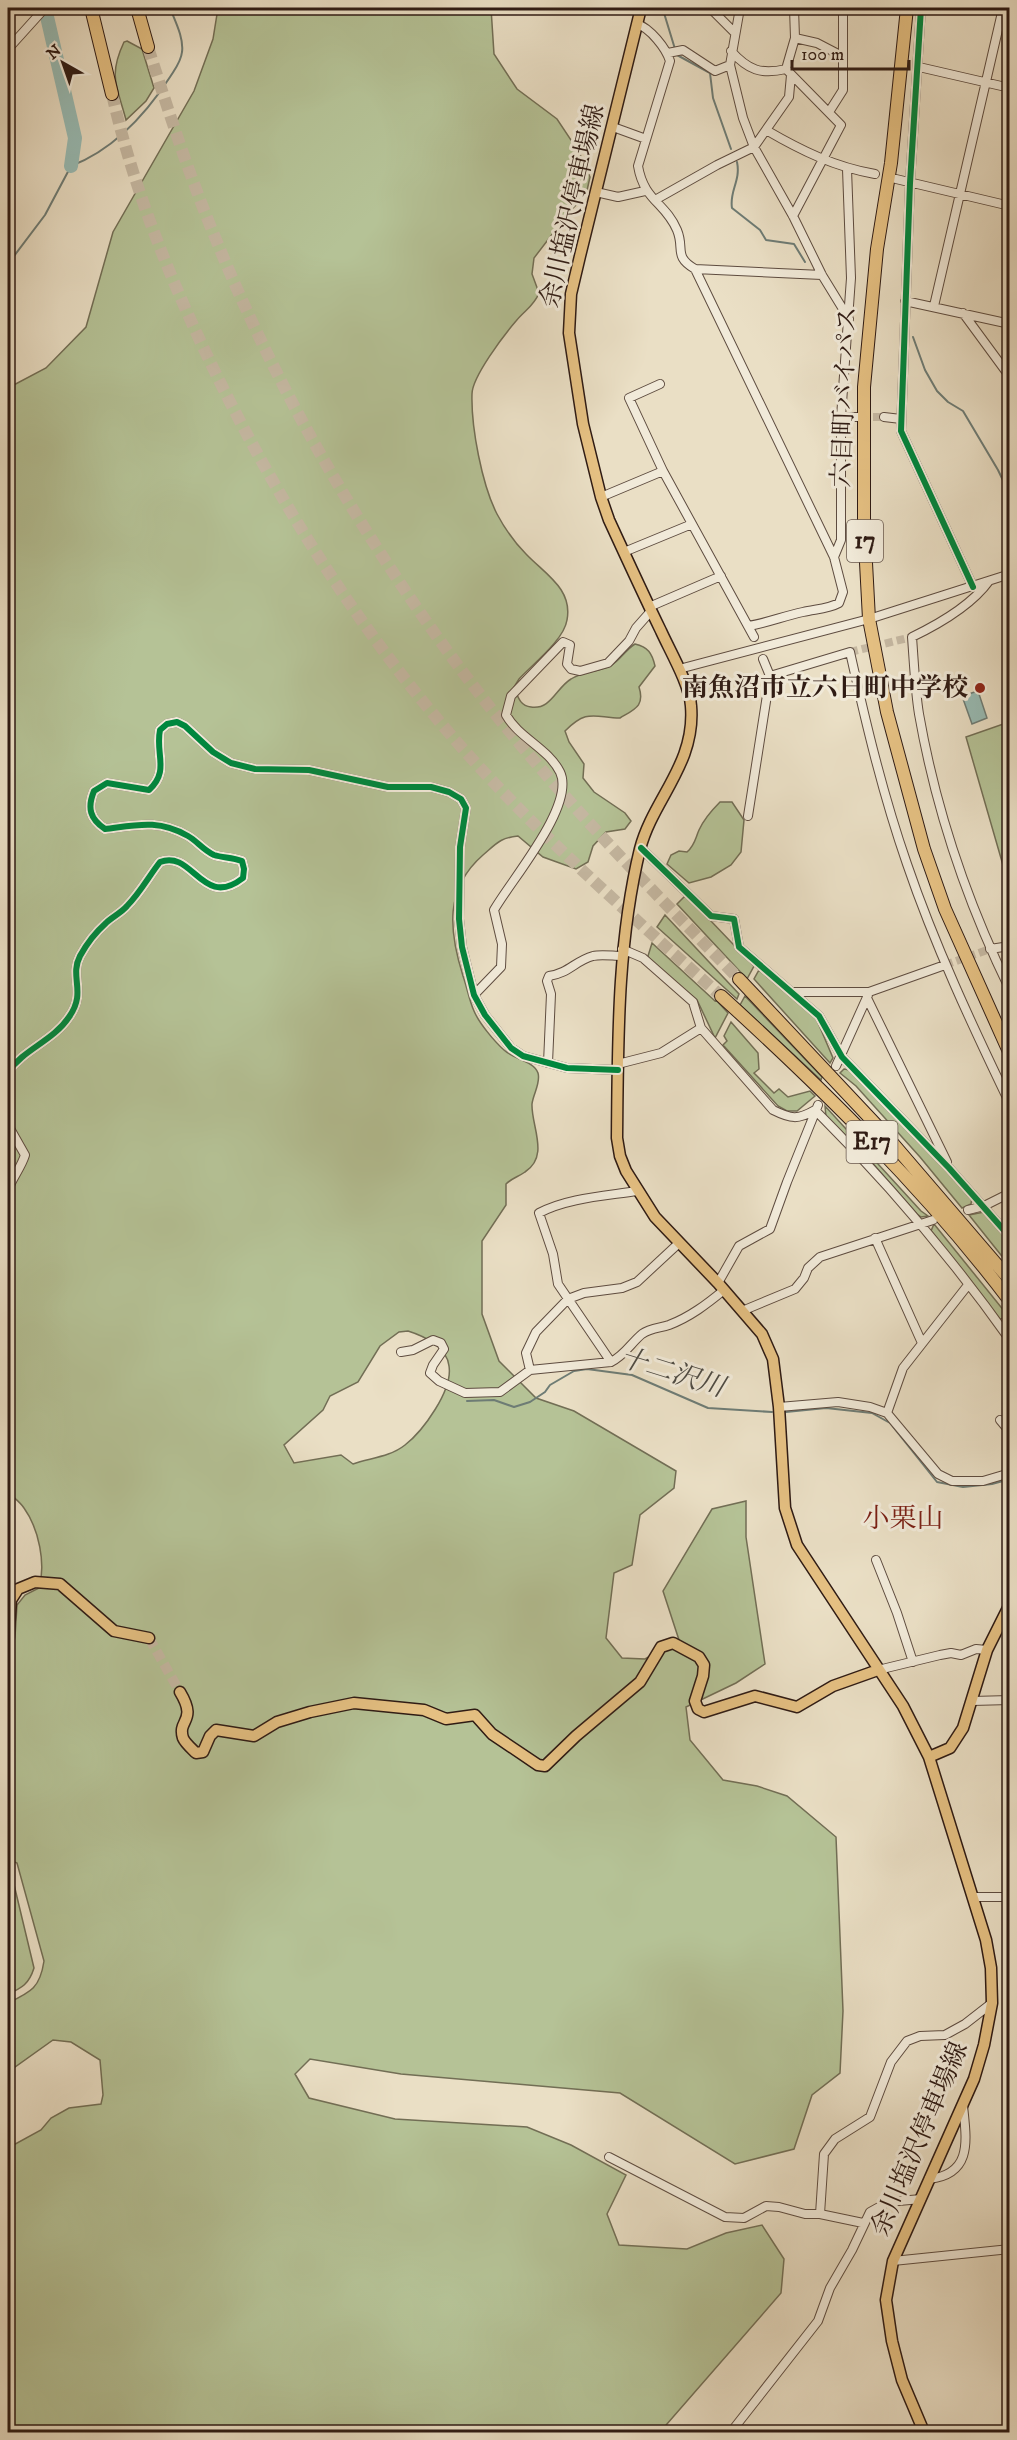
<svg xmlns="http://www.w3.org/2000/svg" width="1017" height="2440" font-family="'IM FELL DW Pica','Noto Serif JP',serif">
<rect width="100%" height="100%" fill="#eadfc5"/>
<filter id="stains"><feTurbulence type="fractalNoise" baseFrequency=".00333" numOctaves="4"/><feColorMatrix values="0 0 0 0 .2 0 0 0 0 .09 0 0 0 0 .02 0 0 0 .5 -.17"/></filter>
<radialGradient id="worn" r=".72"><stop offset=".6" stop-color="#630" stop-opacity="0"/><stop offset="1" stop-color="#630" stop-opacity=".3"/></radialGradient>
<path fill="#b5c296" stroke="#726e55" stroke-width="1.5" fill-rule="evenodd" d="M218,8h273l3,46 23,35 40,30 22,33 11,25 -4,18 -16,16 -36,47 -2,16 7,19c-5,13 -14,17 -23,28 -12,14 -44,56 -44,73 -1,33 10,91 25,120 8,15 17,28 29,40 19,20 47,35 41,66 -3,20 -34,44 -48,59l-5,8c4,10 6,19 17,20 20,3 25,-19 40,-28 12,-8 26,-7 39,-13 10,-5 15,-16 25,-22 13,3 17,9 20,22l-16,21c6,19 -4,22 -19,31 -27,-1 -33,-9 -55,13l4,11 15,22 -1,14 11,14 31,21 6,8 -6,8 -19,3 -13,14 -5,16 -12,7 -33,-12 -25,-21c-18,2 -21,7 -35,19 -39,34 -34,76 -20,121 4,11 6,24 11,35 5,12 20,30 30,39 9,9 30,11 34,23 3,10 -5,21 -6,31 -1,22 18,52 -7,68 -7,5 -13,6 -19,12v21l-24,36v73l17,47 37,37 38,13 102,60 -2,17 -34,27 -8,50 -18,8 -8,65 16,20 23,1 34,-19 -16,-49 49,-82 34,-8v36l19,127 -29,19 -50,24 4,33 33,40 34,6 30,10 49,41 7,174 -3,62 -28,22 -18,54 -59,15 -115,-71 -219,-19 -91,-15 -15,15 14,24 86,21 132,8 44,18 55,30 -19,39 12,31 68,4 39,-16 36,-8 22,34 -3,34 -121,139h-652v-284l33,-18 10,-12 18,-10 32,-4 2,-9 -3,-35 -29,-18 -18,-2 -45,32v-69c23,-11 32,-15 36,-42l-27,-98 -9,-4v-191l7,-31 2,-32 8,-10 14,-7c7,-24 0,-59 -15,-80 -4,-6 -11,-11 -16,-16v-1104l38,-20 40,-41 27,-95 81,-141 19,-52zM408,1331c16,5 39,16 41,35 4,24 -26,65 -44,79 -15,12 -35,13 -52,19l-12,-9 -47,8 -10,-18 39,-35 7,-14 28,-14 22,-36 19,-14z
M127,41l15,8 12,39 -8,13 -20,19c-9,-34 -18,-44 -2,-78z
M1009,722h1l-1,164 -43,-149z
M720,802h12l12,18 -3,32 -10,13 -20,12 -22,6 -22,-19 4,-9 8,-4 8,1c8,-7 8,-13 12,-22 5,-11 12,-19 21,-28z
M684,897h4l66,69 -7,13 -70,-75z
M665,915l74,79 -2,5 -80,-72z
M652,943l63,58 1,-1 12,13 -13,25 -18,-38 -47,-39 -2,-5z
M759,970l57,48 17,40 -3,5 -76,-84z
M745,996l77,81 -1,3 -81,-75z
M731,1022l27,31 1,16 -5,4 20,20 5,-4 9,8 22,-6 5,5 -18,15h-10l-9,-5 -55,-61 4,-4 -3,-5z
M844,1069l6,1 122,127 -1,7 -9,4 -42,-51 -64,-71 -16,-13z
M825,1106l96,105 7,5 -7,1 -4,-3 -55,-63 -36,-34z
M984,1212l25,28v25l-40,-50z
M934,1224l75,93 -9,2 -10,-12 -59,-76z
M8,1869l3,3 23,96c-5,16 -12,20 -26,26z"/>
<path fill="#98bcb5" stroke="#6e7c75" stroke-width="1.5" d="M978,691l9,27 -15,6 -10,-28z"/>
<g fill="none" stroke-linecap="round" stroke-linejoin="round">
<path stroke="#6e7c75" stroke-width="2" d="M656,8l8,5 11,36
M677,55l33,18 3,25 18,51
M737,162c4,19 -8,29 -5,46l28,22 6,10 28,4 11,18
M8,264l37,-49 26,-49c42,-16 75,-52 99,-89 5,-8 11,-15 12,-25 2,-14 -7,-31 -12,-44
M913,337l12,33 12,21 11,11 15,9 35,59 12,25
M467,1401l27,-1 20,7 16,-5 15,-10 5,-7 24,-14 13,-2 45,6 76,33 64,4
M786,1412l40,-4 46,5 18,10 47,59 26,5 29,-3 18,-5"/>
<path stroke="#98bcb5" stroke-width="14" d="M45,8l30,130 -4,28"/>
<path stroke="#c5b8a2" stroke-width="8" stroke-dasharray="8 4" stroke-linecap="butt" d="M861,417h23
M850,652l62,-15
M945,965l45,-16"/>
<path stroke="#c5b8a2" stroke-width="10" stroke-dasharray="10 5" stroke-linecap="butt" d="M149,1638l31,54"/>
<path stroke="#c5b8a2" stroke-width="12" stroke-dasharray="12 6" stroke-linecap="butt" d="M148,47c21,66 42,131 69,195 63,154 149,300 248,433 82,109 179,207 274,304
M112,94c24,107 68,209 117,306 64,125 141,244 235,350 78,88 169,167 257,246"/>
<g stroke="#5e4c40" stroke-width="10">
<path id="minor" d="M710,8l24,24
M740,8l-10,57 13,53 11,29 39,69 29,59 27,44
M794,8l1,30
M921,8l-11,175 -9,248 72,156
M637,24c13,4 29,24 33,37l-32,105c6,35 27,36 39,64 8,19 -4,26 18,39l127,6
M8,49l37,-41
M731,51c17,19 30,24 55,18
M668,53l15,-3 32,21 15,-6
M919,67l91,21
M829,112l14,-22v-82
M613,127l33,12
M766,130c36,21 69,37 109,44
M896,179l114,27
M596,192l22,5 27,-6
M655,200l62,-35 37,-18 35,-50 2,-22
M793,216l48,-91 -55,-56 9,-31 22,5 25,13
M695,269l139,288 9,35 -4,11c-11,6 -23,6 -36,9 -19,4 -36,11 -55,14
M905,301l105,23
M934,306l69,-298
M963,313l47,64
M660,384l-31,14 34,73
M841,417h18
M884,417l17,2
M601,497l62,-26 91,166
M624,552l68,-28
M834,557l7,-17v-123l10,-139 -4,-109
M989,581c-18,25 -50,43 -77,56 2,26 3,52 7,77 17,97 48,188 91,276
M649,607l72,-31
M679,669l190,-50 141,-45
M770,676l80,-24c16,72 33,143 57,212 28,82 65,161 103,240
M748,816l22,-140 -7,-17
M641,848l70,68 23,3 5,28 80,69 23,41 107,111 61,69
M622,949l21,9 50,44 8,26 72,82c18,9 25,10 42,0
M990,949l20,-3
M792,992h77l76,-27
M474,995l27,-28 1,-23 -8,-34c17,-30 82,-105 66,-138 -12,-24 -41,-34 -54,-57l5,-19 52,-54 7,3 -3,19 4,5 9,2 28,-8 21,-22 7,-13 15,-17
M867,998l80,164
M548,1063l3,-69 -4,-13 2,-5c20,-3 26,-15 44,-20 8,-2 20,0 29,0
M618,1064l43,-11 40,-25
M836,1066l32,-71
M8,1072c16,-23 45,-31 61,-55 18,-25 0,-40 11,-61 6,-11 17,-25 26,-33 6,-6 15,-10 21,-17 13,-13 22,-30 33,-44 33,-13 42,48 83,16l1,-9 -2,-8c-10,-4 -19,-3 -28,-6 -11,-5 -17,-14 -26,-19 -30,-17 -51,-11 -83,-7 -15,-10 -18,-21 -11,-38l13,-8 42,7c21,-19 6,-36 11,-60l7,-6 10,-2 8,4 28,26 18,11 24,6 54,1 79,17h43l18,5 12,7 5,9 -6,39 -1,72 3,28 12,48 11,20 26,33 12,8 44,12 51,2
M815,1110c71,71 137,148 195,230
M8,1125l17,30c-4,13 -13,23 -17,35
M968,1210l16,-4 26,-13
M875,1238l47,105
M718,1283l21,-37 31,-17 17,-47 31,-77
M742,1311l53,-22 9,-11 4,-10 12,-11 113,-37
M401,1352l12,-2 20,-10 8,3 3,6 -11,16 -3,8 9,8 26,12 35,-1 30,-22 81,-8c14,-7 20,-19 31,-28 8,-6 18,-6 27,-9 21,-8 38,-21 55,-35
M611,1362l-53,-78 -5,-30 -14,-41c28,-15 66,-17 98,-22
M530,1370l-4,-17 10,-21 32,-33 16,-6 38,-5 15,-6 42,-39
M779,1407l59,-5 32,5 17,6 51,61 14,7h31l27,-8
M887,1413l16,-45 65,-83
M1000,1420l10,12
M876,1560l21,53 16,49
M878,1670l62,-15 11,-2 10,2 15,-6 11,1
M972,1701l38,-1
M974,1897h36
M609,2157l116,60 19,1 22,-12 13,1 26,7h15l43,9
M929,2179c45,-5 37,-41 34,-74
M820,2214l4,-60 11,-15 35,-22 21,-55 16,-21 13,-5 25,-1 20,-11 27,-21
M893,2261l117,-12
M731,2432l87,-111 12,-33 22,-38 18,-38 18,-10 33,-3"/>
</g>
<g stroke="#2f1b14" stroke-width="13">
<path id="major" d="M641,8l-61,248 -9,38 -2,39 14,91 18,73 8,23c17,37 34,74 52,111 9,20 29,54 30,75 5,58 -38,93 -51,143 -23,95 -22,192 -23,289l3,18 6,15 29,46 63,66 44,51 11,25 6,48 6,101 12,37 106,161 26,51 57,183 5,28 1,35 -8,42 -10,34 -81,182 -7,39 6,41 10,39 22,52
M8,1643l3,-43 7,-11 17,-7 25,2 54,47 35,7
M180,1692c18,30 -3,27 3,46 2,5 9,11 13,15l7,-1 7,-16 6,-6 38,6 23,-14 33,-10 44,-9 70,7 22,9 29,-4 17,19 46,31 7,1 31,-30 64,-54 21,-35 12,-4 26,14 5,8 -1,11 -8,25 3,8 6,3 51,-16 42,11 36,-21 45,-16
M929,1757l21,-9 13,-20 24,-78 23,-46"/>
</g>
<g stroke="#2f1b14" stroke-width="14">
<path id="highway" d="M91,8l21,86
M137,8l11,39
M907,8l-16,155 -14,86 -13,138v138l5,94 18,93 37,137 21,60 65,145
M739,979l144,153 127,148
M721,996c103,94 204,193 289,305"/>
</g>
<use href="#minor" stroke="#f1ead9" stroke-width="8"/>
<use href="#major" stroke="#e5c082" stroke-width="10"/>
<use href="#highway" stroke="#e5c082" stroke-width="12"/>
<g stroke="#f1ead9" stroke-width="10">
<path id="cycleway" d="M921,8l-11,175 -9,248 72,156
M641,848l70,68 23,3 5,28 80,69 23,41 107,111 61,69
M8,1072c16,-23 45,-31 61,-55 18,-25 0,-40 11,-61 6,-11 17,-25 26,-33 6,-6 15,-10 21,-17 13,-13 22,-30 33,-44 33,-13 42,48 83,16l1,-9 -2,-8c-10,-4 -19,-3 -28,-6 -11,-5 -17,-14 -26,-19 -30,-17 -51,-11 -83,-7 -15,-10 -18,-21 -11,-38l13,-8 42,7c21,-19 6,-36 11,-60l7,-6 10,-2 8,4 28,26 18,11 24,6 54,1 79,17h43l18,5 12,7 5,9 -6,39 -1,72 3,28 12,48 11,20 26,33 12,8 44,12 51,2"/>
</g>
<use href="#cycleway" stroke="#00873e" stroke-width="6"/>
</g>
<circle fill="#8f2418" stroke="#f1ead9" stroke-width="2" cx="980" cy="688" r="6"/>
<g text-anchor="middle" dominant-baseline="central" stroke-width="6" stroke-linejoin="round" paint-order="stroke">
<g fill="#f1ead9" stroke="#69594f" stroke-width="1.5">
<rect x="847" y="520" width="36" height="42" rx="4.5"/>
<rect x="846.5" y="1121" width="51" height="42" rx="4.5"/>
</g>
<g font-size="24" font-weight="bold" fill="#2f1b14">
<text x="865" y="541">17</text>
<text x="872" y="1142">E17</text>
</g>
<g font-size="26" fill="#2f1b14" stroke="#f1ead9">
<text transform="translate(573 206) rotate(-77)">余川塩沢停車場線</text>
<text transform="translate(845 397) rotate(-88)">六日町バイパス</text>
<text transform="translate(920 2139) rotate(-67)">余川塩沢停車場線</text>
</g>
<g font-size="26" font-weight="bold" fill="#2f1b14" stroke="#f1ead9" text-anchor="end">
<text x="968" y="688">南魚沼市立六日町中学校</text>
</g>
<g font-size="27" font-style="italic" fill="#4e4b44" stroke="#f1ead9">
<text transform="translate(672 1373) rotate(17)">十二沢川</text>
</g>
<g font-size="27" fill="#7a1f14" stroke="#f1ead9">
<text x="903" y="1519">小栗山</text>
</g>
</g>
<rect width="1017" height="2440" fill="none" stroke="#eadfc5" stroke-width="30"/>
<rect x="9" y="9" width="999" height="2422" fill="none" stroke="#2f1b14" stroke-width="3"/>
<rect x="15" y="15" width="987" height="2410" fill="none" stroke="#2f1b14" stroke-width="1.5"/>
<g transform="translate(63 63) rotate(320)" stroke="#f1ead9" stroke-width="4.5" paint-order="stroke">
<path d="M0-4.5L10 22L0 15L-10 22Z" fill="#2f1b14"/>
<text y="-9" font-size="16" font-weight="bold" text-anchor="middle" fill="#2f1b14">N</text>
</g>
<path d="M792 60v9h117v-9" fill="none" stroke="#2f1b14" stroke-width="3"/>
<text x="801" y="60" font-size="18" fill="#2f1b14" stroke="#f1ead9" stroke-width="4.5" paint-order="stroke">100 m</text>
<rect width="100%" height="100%" filter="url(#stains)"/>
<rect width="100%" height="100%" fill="url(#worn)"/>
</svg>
